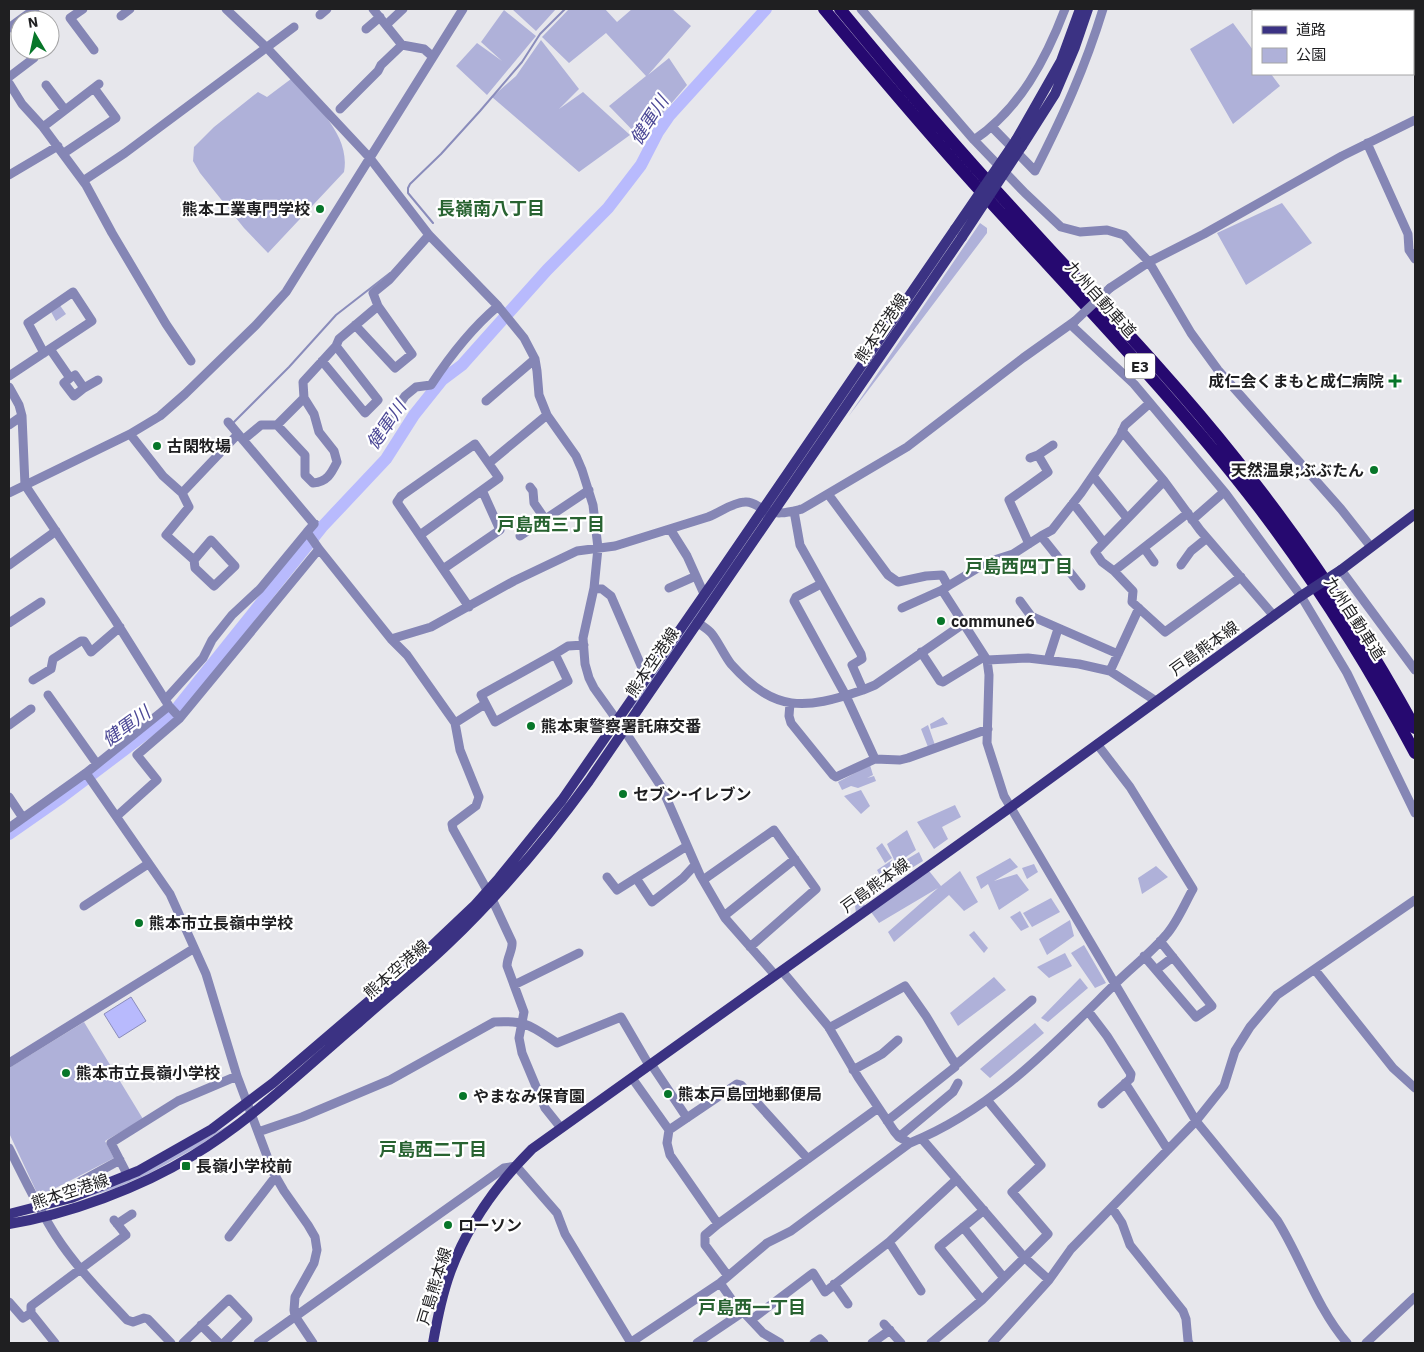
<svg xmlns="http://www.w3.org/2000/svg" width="1424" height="1352" font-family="'IBM Plex Sans','Noto Sans JP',sans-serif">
<rect width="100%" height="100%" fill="#e7e7ec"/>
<path fill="#afb1d9" d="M512,9h44l-20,22z
M569,9h36l12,13 15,-13h40l19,17 -43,49 21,-17 18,27 -46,54 -32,-33 37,-30 -40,-43 -37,30 -27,-26z
M504,10l32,26 -49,59 -31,-29 21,-23 25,18 -21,-19z
M1233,23l20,27v24h18l9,12 -47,38 -43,-75z
M541,40l38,49 -20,20 24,-17 47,43 -51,37 -87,-75 24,-21z
M291,79c23,25 60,55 53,93l-76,81 -24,-25 -44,-55 -7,-12 1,-14 20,-20 44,-35 9,5z
M1282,203l30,40 -66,42 -29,-52z
M980,223l7,5v5l-139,184z
M59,304l7,10 -10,7 -6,-11z
M741,552l-107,157 -3,-2 90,-132z
M943,717l5,7 -17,5 -1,-5z
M928,725l7,20 -7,2 -7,-18z
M870,765l3,10 -6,3 7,-2 2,5 -18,7 -7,-2 -9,4 -4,-8z
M861,790l9,16 -9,8 -17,-18z
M955,805l6,12 -19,10 6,12 -14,10 -17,-27z
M907,830l9,20 -20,14 -9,-20z
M882,843l10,15 -7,5 -9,-15z
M919,852l4,9 -21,13 -5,-9z
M1010,858l8,9 -24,14 23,-7 12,16 -30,20 -11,-26 -7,5 -5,-12z
M892,860l7,14 -15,9 -7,-13z
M1034,864l4,8 -11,7 -5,-11z
M1156,866l12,11 -26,17 -4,-16z
M926,867l15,19 19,-15 18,31 -14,9 -15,-16 -55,47 -6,-10 50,-44 -59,35 -8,-11z
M861,888l7,9 -6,4 4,6 -10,6 -3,-22 6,7 -4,-8z
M1051,898l9,14 -28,15 -9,-14z
M1020,911l9,16 -8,4 -11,-14z
M1070,920l4,16 -27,19 -8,-16z
M974,931l14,17 -4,5 -15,-18z
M1084,945l22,38 -11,5 -24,-35z
M1065,953l7,13 -23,12 -12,-11z
M994,977l12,13 -48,36 -8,-13z
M1080,978l8,10 -40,34 -7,-4z
M84,1022l59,97 -38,22 9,17 -64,33 -13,2 -28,-60v-65z
M1035,1023l9,10 -54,45 -10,-9z
M231,1124l-34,23 -47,26 -34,15 -51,16 84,-35z"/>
<path fill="#b8bafd" stroke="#8a8cbb" d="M131,997l15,24 -27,17 -15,-24z"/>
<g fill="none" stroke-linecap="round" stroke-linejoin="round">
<path stroke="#8a8cbb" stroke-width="2" d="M433,223l-25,-30v-5l2,-4 31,-30 39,-43 42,-49 18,-28 25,-25
M234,422l55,-55 47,-52 54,-42
M317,521l5,6"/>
<path stroke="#b8bafd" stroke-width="12" d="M9,834l53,-37 111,-84 149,-186 64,-68 28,-44 28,-35 20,-15 85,-95 61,-62 33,-43 17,-33 11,-16 97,-107"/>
<path stroke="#8586b5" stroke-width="9" d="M83,9l-13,9 24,32
M226,9l41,39 102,109 60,78 69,71 26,32 11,21 2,12 2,24 8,20 29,41 6,14 11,35 5,43 -4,40 -11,50 2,26 4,14 5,10 30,42 38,58 38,87 25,43 50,57
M373,9l29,36 22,4 8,7
M861,9l113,131 51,53 36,34 19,5 27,-2 17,5 25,27 42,71 27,37 123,139 30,38
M320,15l7,-6
M121,16l9,-7
M1413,19l2,-1
M386,25l17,-16
M9,28l26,-19
M366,29l14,-12
M1413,61l2,5
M9,77l25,-19
M9,83l13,21 21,23 43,58 26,48 54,91 25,37
M46,85l19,25
M340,109l38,-38 3,-6 21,-20
M43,127l56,-43
M993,128l42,43c28,-55 50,-103 68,-162
M974,140c46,-31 72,-81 91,-131
M1367,143l41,91 1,16 6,9
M67,151l49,-33 -22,-30
M9,175l49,-29
M83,181l42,-28 169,-126
M1110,288l39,-26 55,-28 138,-78 73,-36
M355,325l40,43 17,-14 -34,-48
M1071,325l63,59 16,19 76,91 75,102 46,77 68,140
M50,349l20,29 5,-3 9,13 -10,8 -10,-13 6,-5
M322,361l43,52 13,-13 -42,-54
M9,376l83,-55 -19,-29 -45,31 16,30
M9,387l10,18 3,11 3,69 90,135 54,86 11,12
M84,388l14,-8
M486,401l49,-42
M228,422l86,102 -7,8 12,17 72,90 16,16 48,68 5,27 19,47 -3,9 -24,18 1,5 39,70 20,43c1,8 -5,15 -5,24l17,46 -5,26 3,15 23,55 16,20
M9,425l13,-9
M277,425l27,-27
M1122,431l42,50 36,49 74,86
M130,434l33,42 19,17 7,14 -23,28 28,25 1,8 19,18 21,-20 -24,-26 -17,20
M243,440l18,-15h16l28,30v20l8,8c14,-1 18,-9 24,-21l-3,-11 -15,-19 -5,-18 -10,-16 -1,-16 33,-36 3,-7 39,-33 -5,-13 16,-13 40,-45
M376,440l29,-44 11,-9 15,-2c19,-29 41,-57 67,-79
M1030,458l8,-3 15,-10
M489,463l58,-48
M1093,476l34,42
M1164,481l-69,71 7,10 12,9 19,20 -1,11 33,30 76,-55
M530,487l3,4 1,12 11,16
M9,493l121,-59 30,-18 25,-22 71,-69 30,-33 177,-283
M182,493l56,-59
M828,494l60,81 10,7 28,-6 16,-1 6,11 -6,4 45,70 2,15 -2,68 17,53 192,325 81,99c25,40 39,87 70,123
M1073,503l31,40
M794,511l6,34 61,109 1,5 -10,6 11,25 12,-5 88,-61
M1192,520l32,-28
M670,529l17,27 9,20
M420,535l79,-57 -24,-34 -74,52 -4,6c24,35 48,70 72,105
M520,536l69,-46
M1041,536l11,-6 29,-37 39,-57 5,-11 25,-22
M1029,544l-20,-44 39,-28 -10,-17
M1144,548l10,14
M9,565l47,-34
M1181,565l10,-14 16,-13
M443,569l57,-39 -18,-40
M1341,570l74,100
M1114,571l74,-58
M821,584l-25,13 -2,4 52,95 29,63
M948,586l40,-24 25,-8 28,-18 40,50
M594,588l8,1 9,7 35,81
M669,588l27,-12 8,18
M1020,601l11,15 87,38
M902,608l40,-18
M697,622c5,4 11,7 15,12 7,9 12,21 19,30 44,49 73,46 132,26
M9,623l32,-21
M391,639l40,-12 83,-46 63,-30 38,-5 93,-29c13,-5 23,-14 37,-15 7,-1 12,4 18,7 13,7 26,3 39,0l105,-62 116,-89 52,-37
M921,652l19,29 3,1 41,-25
M555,654l-74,41 14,27 73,-41 -13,-27 13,-8 16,-1
M987,660l41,-2 51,6 31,7 46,30
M1048,660l10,-31
M1110,671l29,-63
M33,680l18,-11 2,-10 28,-18h3l7,11 29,-25
M48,695l49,69
M165,700l38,-42 9,-18 20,-25 28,-26 47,-57
M790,703l-1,13 2,7 42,52 3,2 39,-18 25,1 8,-2 80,-29
M455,723l30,-19
M9,725l22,-16
M86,773l84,121 36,80 31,102 36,96 11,19 24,34 7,12 2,13 -3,13 -19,34 -1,13 1,6 18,27
M9,797l14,21
M117,816l40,-36 -20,-25 43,-37 139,-169
M9,828l77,-55 83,-67
M607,877l10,13 70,-44
M636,878l16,24 31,-24 12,-13
M703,880l71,-50 42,59 -66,58
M84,906l64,-42
M724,916l71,-57
M1144,956l52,61 16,-11 -52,-65
M1156,970l17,-13
M1315,970l78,98 22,20
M782,971l46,55 30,51 36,54 5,6 11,6
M514,985l65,-32
M1088,1011l19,25 24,38 -1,5 -28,25
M829,1028l76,-42 21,30 21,35 7,11 4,1 74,-63
M9,1063l184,-114
M651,1064l36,54
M853,1070l29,-16 16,-14
M632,1078l37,52 -2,13 3,12 48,69
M1125,1083l43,67
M887,1121l68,-54 1,-5
M669,1130l68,-46 4,1 67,74
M258,1132l44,-15 88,-37 104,-58c33,-2 37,4 63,21l64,-26 28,48
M899,1137l54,-45 5,-9
M922,1139l102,118 25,23
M9,1148c15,30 29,60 47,88 20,31 46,57 71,84l6,2 11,-4 4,1 23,24
M128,1176l-17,-33 67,-42 59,-25
M84,1193l-4,-11 40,-22
M1112,1208l10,15 8,22 53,66 3,8 2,22 1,2
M117,1224l15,-10
M963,1227l41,51
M229,1237l47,-61
M889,1242l32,49
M728,1276l-23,-31v-10l13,-11 160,-116
M720,1283l12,17 31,33 17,10
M834,1284l14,20
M982,1300l-43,-53 45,-37
M9,1302l14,16 8,-5
M751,1320l62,-47 12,19 64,-50 68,-63
M884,1324l17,19
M201,1325l18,18
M55,1343l-24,-30v-7l95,-71 -12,-15
M183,1343l46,-44 19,20 -24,24
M258,1343l246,-175 12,-2 41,47 8,21 66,109
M630,1343l90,-60 47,-40 24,-12 119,-88c82,-33 142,-97 204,-158 17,-17 37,-32 52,-50 11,-12 19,-32 27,-46l-63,-102 -33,-43
M697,1343l46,-31
M814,1343l6,-4 4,4
M872,1343l18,-13
M931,1343l51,-43 66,-66 -36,-42 29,-27 -53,-64
M992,1343l57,-63 22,-31 125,-128 28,-35 11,-35 15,-24 27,-32 138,-95
M1366,1343l49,-46"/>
<path stroke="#3b3283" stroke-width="10" d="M1016,140l45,-79 19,-52
M1022,146l33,-52 20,-47 13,-38
M1341,570l74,-56
M9,1214l62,-16 67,-27 74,-42 61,-46 144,-123 57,-54 25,-28 63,-78 160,-231 233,-340
M9,1224c60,-10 131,-36 183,-68 60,-36 112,-87 165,-132 30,-27 62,-52 91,-80 52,-50 98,-104 141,-163l373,-544
M433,1343c4,-23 9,-48 17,-70 17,-47 47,-89 82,-124l479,-342 290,-211"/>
<path stroke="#260970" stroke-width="12" d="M824,9c59,71 119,142 182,210 88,96 179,191 258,295 57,76 107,156 151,239
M840,9c56,68 113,135 173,200 74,82 153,162 222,249 68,85 128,175 180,270"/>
<path stroke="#8586b5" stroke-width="9" d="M1075,321l35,-33"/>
<path stroke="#3b3283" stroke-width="10" d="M955,229l61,-89
M962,237l60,-91
M1301,596l40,-26"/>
</g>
<g fill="#077629" stroke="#fff" stroke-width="2">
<circle cx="320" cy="209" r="5"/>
<path d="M1392.5 373.5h5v5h5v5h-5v5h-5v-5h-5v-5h5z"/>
<circle cx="157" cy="446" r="5"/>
<circle cx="1374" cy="470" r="5"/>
<circle cx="941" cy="621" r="5"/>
<circle cx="531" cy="726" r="5"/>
<circle cx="623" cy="794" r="5"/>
<circle cx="139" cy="923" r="5"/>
<circle cx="66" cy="1073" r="5"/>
<circle cx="668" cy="1094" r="5"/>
<circle cx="463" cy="1096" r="5"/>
<rect x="181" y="1161" width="10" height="10" rx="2.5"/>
<circle cx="448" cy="1225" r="5"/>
</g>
<g text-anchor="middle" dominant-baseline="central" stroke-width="4.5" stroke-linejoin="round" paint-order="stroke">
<rect fill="#fff" stroke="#626264" stroke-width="1" x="1125" y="353.5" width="30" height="25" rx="4"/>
<g font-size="15" font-weight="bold" fill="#1f1f21">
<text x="1140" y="366">E3</text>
</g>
<g font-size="16" font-weight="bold" fill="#1f1f21" stroke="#fff" text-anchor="start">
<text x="310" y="209" text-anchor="end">熊本工業専門学校</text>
<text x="1384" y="381" text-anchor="end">成仁会くまもと成仁病院</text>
<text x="167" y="446">古閑牧場</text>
<text x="1364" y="470" text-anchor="end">天然温泉;ぶぶたん</text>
<text x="951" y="621">commune6</text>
<text x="541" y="726">熊本東警察署託麻交番</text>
<text x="633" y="794">セブン-イレブン</text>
<text x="149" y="923">熊本市立長嶺中学校</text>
<text x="76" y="1073">熊本市立長嶺小学校</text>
<text x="678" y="1094">熊本戸島団地郵便局</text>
<text x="473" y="1096">やまなみ保育園</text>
<text x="196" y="1166">長嶺小学校前</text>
<text x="458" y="1225">ローソン</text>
</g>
<g font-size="16" fill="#1f1f21" stroke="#fff">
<text transform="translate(1101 299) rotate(48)">九州自動車道</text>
<text transform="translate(881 328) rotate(-56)">熊本空港線</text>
<text transform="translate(1355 618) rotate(57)">九州自動車道</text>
<text transform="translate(1204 648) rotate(-36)">戸島熊本線</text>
<text transform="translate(652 662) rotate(-56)">熊本空港線</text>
<text transform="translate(875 885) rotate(-36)">戸島熊本線</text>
<text transform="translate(396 969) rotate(-41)">熊本空港線</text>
<text transform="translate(70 1191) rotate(-18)">熊本空港線</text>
<text transform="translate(434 1286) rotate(-73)">戸島熊本線</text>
</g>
<g font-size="18" font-style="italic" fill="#4c4896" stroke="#fff">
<text transform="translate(649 120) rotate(-57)">健軍川</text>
<text transform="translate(386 425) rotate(-55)">健軍川</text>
<text transform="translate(126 726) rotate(-36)">健軍川</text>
</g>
<g font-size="18" font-weight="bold" fill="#286331" stroke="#fff">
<text x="491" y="208">長嶺南八丁目</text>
<text x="551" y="524">戸島西三丁目</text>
<text x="1019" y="566">戸島西四丁目</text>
<text x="433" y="1149">戸島西二丁目</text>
<text x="752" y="1307">戸島西一丁目</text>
</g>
</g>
<rect width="1424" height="1352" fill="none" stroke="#1f1f21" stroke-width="20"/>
<rect x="1252" y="10" width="162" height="65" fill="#ffffff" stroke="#a5a5a6"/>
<rect x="1262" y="26" width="25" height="8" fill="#3b3283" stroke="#a5a5a6"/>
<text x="1296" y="35" font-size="15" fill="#1f1f21">道路</text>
<rect x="1262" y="48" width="25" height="15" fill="#afb1d9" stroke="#a5a5a6"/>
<text x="1296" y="60" font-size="15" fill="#1f1f21">公園</text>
<g transform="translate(35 35) rotate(351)"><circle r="24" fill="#ffffff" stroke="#a5a5a6"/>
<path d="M0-4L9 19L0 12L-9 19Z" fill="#077629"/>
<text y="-8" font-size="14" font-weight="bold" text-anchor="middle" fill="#1f1f21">N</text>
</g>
</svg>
